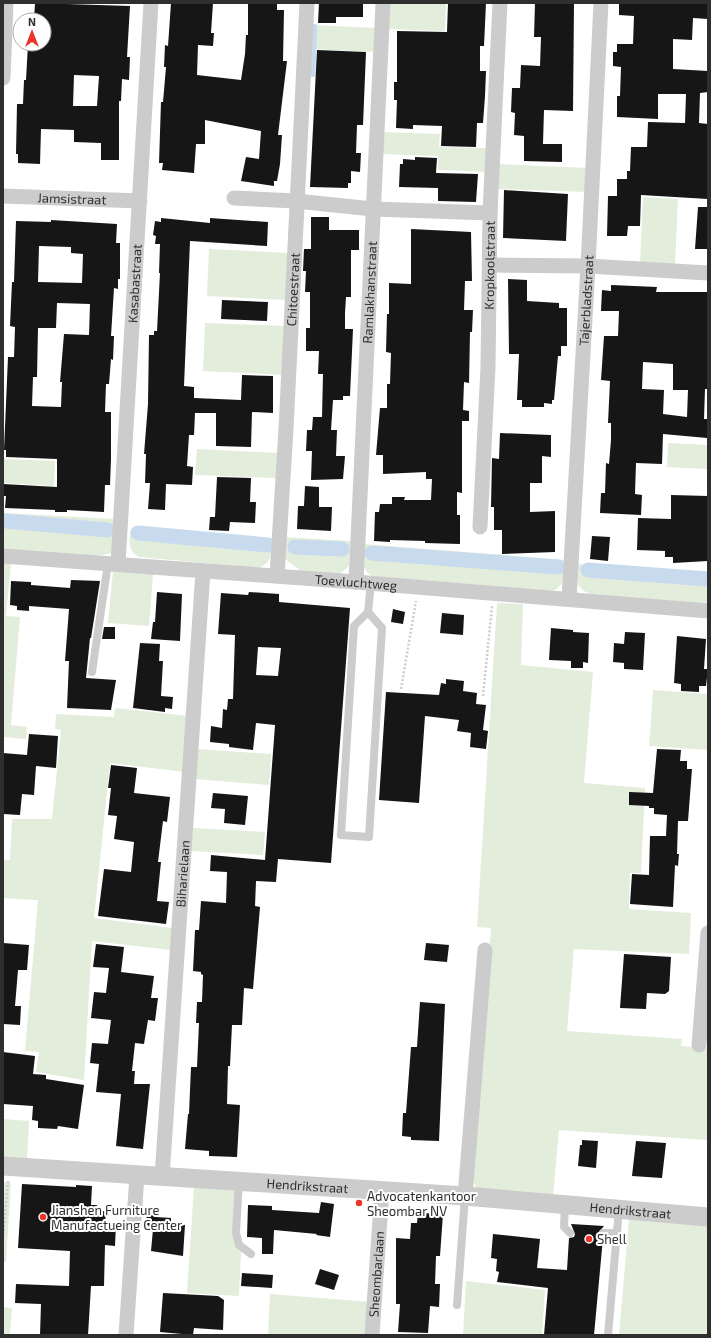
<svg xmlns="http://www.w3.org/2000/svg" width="711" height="1338" font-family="'Exo 2',sans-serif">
<rect width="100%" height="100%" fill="#fff"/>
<path fill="#e3eddc" d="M387,3h59l-1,28 -59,-2z
M310,25l68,3 -1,24 -68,-3z
M381,132l59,2 -1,13 52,1 -1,24 -52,-2v-14l-58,-2z
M499,164l89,4 -1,24 -89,-3z
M643,197l35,2 -3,66 -35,-1z
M209,249l80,4 -3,47 -79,-4z
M205,323l81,3 -2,49 -81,-4z
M668,443l40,2v24l-41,-2z
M197,449l82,4 -1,25 -83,-3z
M3,459l52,2 -1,25 -51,-3z
M3,513l113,6 -4,34 -14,3 -95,-7z
M131,529l143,9c-2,13 -2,26 -16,30l-119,-11c-12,-7 -10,-16 -8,-28z
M284,537l67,4 -2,25 -9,8 -38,-2 -17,-13z
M363,544l203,16c-1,12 0,25 -13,31l-181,-15c-12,-8 -10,-19 -9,-32z
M3,563h8l-5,53 14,1 -9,108 16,2 -1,12 -23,-2z
M576,564l132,10v31l-117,-11c-17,-6 -14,-14 -15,-30z
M113,571l40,3 -4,52 -41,-3z
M497,603l26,1 -2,61 72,7 -9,111 61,5 -4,85h-11l-1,36 62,4 -2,41 -115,-5 -7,82 115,8 -1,7 27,2v92l-149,-10 -6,66 -77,-8 -3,-9 18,-251 -14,-1z
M653,690l55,4v56l-59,-4z
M115,708l74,8 -4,56 -75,-9 -16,155 79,10 -2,22 -79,-9 -8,139 -48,-8 3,-20 -14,-1 13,-151 -35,-2v-38h7l2,-41h40l9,-89 -6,-1 1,-15 58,3z
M197,749l74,5 -2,31 -74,-6z
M193,828l72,4 -2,23 -72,-4z
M3,1119l26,2 -2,40 -24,-2z
M3,1182l8,1 -5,79h-3z
M194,1186l45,3 -3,46 5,18 -2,43 -52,-3z
M629,1219l79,3v113h-89z
M466,1281l79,9 -3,45h-79z
M270,1294l100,8 -2,33h-100z
M3,1307l9,1 -2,27h-7z"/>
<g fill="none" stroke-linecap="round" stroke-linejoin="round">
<path stroke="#c8daee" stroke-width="4.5" d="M313,75l2,-49"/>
<path stroke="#c8daee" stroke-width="15" d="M6,521l101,9
M138,533l130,12
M295,547l47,2
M372,553l186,14
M588,570l120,9"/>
</g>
<path fill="#161616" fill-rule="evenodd" d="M35,3l95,3 -3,51h3l-1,23 -7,-1 -1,22h-2v59h-18v-17l-27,-1v-12l-33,-1 -1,35 -22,-1v-9h-2l1,-50h6l1,-24h2l2,-36h16v-24h-10zM74,75l25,1 -2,30h-24z
M171,3h42l-2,30h3l-1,13 -15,-1 -1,30 44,5 4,-26 1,-19h2v-32h29v7h7l-1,51h4l-9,74h4l-2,29 -3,17h-3v5l-33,-5 5,-24 13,2 2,-28 -56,-11v24h-9l-2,29 -32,-3 1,-7h-4l2,-61h2l3,-35h-2l1,-22 3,1z
M319,3h44v14h-27v6h-18z
M448,3h38l-2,43h-4v25h6l-1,25 -2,27h-6l-1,24 -35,-1 1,-20 -29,-1v4l-17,-1 1,-28h-3v-18h3v-51l50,1z
M535,3h39l-1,108 -29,-1 -1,34h19v18l-38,-1v-25l-10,-1 1,-22 -4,-1 1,-24h8l1,-23 19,1 1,-29h-7z
M619,3h89v16l-15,-1 -1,22 -19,-1v30l35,2v21l-8,1 -1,30 9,1v75l-67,-4 -1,31h-12l-1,10h-20l1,-40h9v-17h10v-8h3l1,-24h16l1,-25 37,1 1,-29h-28v25l-41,-2v-21h3l1,-29 -8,-1v-14h4v-8h16l1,-28 -15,-1z
M317,50l49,2 -3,73h-6l-1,28h5l-1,19 -9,-1v12h-3v5l-38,-1z
M415,157l22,1 -1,15 42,1 -2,28 -38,-1v-13l-39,-1 1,-23h3v-5l12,1z
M504,190l64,4 -2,47 -63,-3z
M698,207h10v42h-13z
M311,217h18v13h30v20h-8v47h-5l-1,16v16h8l-3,67h-7v4h-10l-2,30h6l-1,26h9l-2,23 -32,1 1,-29h-6l1,-21h5l1,-13h9l1,-43h-5l1,-23h-13v-23h4v-36h-5l1,-21h-3l1,-22h7z
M161,218l49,5v-5l58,4 -1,24 -77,-5 -6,145 10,1v11l47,2 1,-25 31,1v37l-21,-1 -1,35 -35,-1v-33h-21l-1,22h-5l-2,31 6,1 -1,18 -26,-1 -1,26 -17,-1 2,-26h-5l1,-29h-2l4,-50 1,-69h5v-4h3l3,-58h-1l1,-29h-5l1,-8 -3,-1 2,-14 6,1z
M51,220l66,4 -1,19h4v36h-2v10l-4,-1 -3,48h3l-1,24 -2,-1 -2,25h-3l-1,28h6v47l-1,26h-5l-1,27 -37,-2v2h-12v-2l-50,-2 1,-12h-3v-12l54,3v-28l-51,-2v-7h-2l4,-93h6l1,-30 -5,-1 2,-44h2l2,-61 35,1zM39,246l32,1v6l12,1 -1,29 -44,-1zM57,303l33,1 -1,31 -25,-1 -4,48h2l-1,25 -29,-1 1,-29h4l1,-49h18z
M411,229l60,3 1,49h-7l-1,29h9l-1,22h-2l-1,51 -5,-1 -1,28 6,1v10h-7v72l-5,-1v23h3v29l-35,-1v-2l-35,-1v2l-16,-1 1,-29h4l1,-8h12v-7h13l-1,3h27l1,-21h-6v-7l-43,2v-19h-7l4,-47h7v-24h3l1,-31 -5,-1 1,-38h2v-31l22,1z
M508,279l19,1v21l32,2v5h8v38h-6v10h-3l-4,44h-2v4l-8,-1v4h-22v-7h-5l2,-46h-10z
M611,285l46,2 -1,5h52v97h-3l-1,30h4l-1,19 -44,-4 -1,30 -26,-1 -1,31 7,1 -1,20 -41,-2 1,-20h4l1,-30 3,1 2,-24v-17h-3l2,-42 -9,-1 3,-44h14l1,-25h-18l1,-21 9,1zM643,362l30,2v26h15l-1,27 -24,-3 1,-24 -22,-1z
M222,300l46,2 -1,19 -46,-2z
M500,433l51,2v22l-9,-1v27h-12v29l25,-1v41l-53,2v-24h-8v-23h-3l1,-49 7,1z
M217,477l34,1 -1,24h6l-1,21 -25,-1 -1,9 -20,-1 1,-13h5z
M305,486l14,1v20h13l-1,24 -34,-2 1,-23h6z
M671,495l37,1v65l-35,2v-6h-8v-6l-28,-1 1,-32 33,1z
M592,536l18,1 -2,24 -18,-2z
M71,580l29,1 -9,57h-1l-4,40 30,2 -5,30 -44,-2 2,-47h-4l4,-52 -40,-3v5l-12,-1v-4l-7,-1 1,-24 20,1v3l39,3z
M157,592l25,2 -2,47 -29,-2 2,-17h2z
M249,592l30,2v8l71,6 -19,255 -53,-4 -2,23 -20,-1 -1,25 5,1 -7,82 -9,-1 -2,37h-10l-2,41h-2l-1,38 13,1 -3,52 -28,-1v-5l-24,-2 3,-35h1l2,-47h6l2,-44h-3l1,-21h5l1,-27 -2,-1v-2l-8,-1 2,-41h4l2,-29 25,2 1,-31 -17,-1 1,-16 54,5 10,-135 -19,-2 -3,27 -24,-3v-3l-19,-2 1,-16 11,2 1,-19 4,1 1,-11h5l2,-64 -17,-1 3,-41 27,2zM258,647l23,1 -3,28 -22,-1z
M393,609l12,3 -2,12 -12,-2z
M442,613l22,2 -1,20 -23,-2z
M104,627h11v12h-13z
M551,628l22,2v2l16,1 -1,30 -5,-1v6h-12v-7l-22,-1z
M625,632l20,1 -2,37 -19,-1v-6l-11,-1 1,-19 10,1z
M677,636l29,3 -2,30h4l-2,17h-7v6l-18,-1v-7l-7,-1z
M140,643l20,1 -1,17h4l-2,35 12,1 -1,12 -7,-1v4l-32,-4z
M446,679l18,2 -1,10 14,2 -1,11 10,1 -3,25 5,1 -2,18 -16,-2 1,-14 -14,-2 2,-11 -34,-4 -6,87 -40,-3 7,-108 53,3 2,-12 5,1z
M29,734l29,2 -2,32 -20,-2 -2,29 -12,-1 -2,21 -17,-1v-61l24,2z
M657,749l24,1 -1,11h7v8h5l-4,52h-10l-1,33h2l-1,12 -3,-1 -2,42 -43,-3 2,-30 17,1 1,-39h16l1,-21 -13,-1v-6h-5v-2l-20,-1v-13l24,1z
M111,765l26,3 -3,25 36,4 -3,25 -4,-1 -5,41h3l-4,39 12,1 -3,22 -68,-8 6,-47 27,3 3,-30 -20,-3 3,-23 -9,-1 3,-27h-3z
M213,793l35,3 -3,29 -21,-2 1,-14 -14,-1z
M3,943l26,2 -2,25h-9l-3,36h6l-1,19 -17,-1z
M426,943l23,2 -2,17 -23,-2z
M96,944l28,3 -3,25 33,4 -3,22h7l-3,23 -7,-1 -4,24 -9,-1 -3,28h3l-1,13h16l-7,65 -27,-3 5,-52 -25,-2 3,-28 -9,-1 2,-20 16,1 3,-24 -20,-2 3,-26 12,1 3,-25 -16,-1z
M624,954l47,3 -2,34 -4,3 -18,-1 -1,16 -26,-1z
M420,1002l25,2 -6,137 -28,-1v-3l-9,-1 1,-23h3l5,-66h6z
M3,1052l32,4 -2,18 13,1v4l38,6 -6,44 -20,-3 -1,3 -19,-1v-7l-6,-1 1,-14 -30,-2z
M582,1140l16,1 -2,27 -18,-2 2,-21h2z
M636,1141l30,2 -4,35 -30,-2z
M22,1184l54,3v-2l16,1 -1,19h6l-1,6h10l-1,12 11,1 -1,22 -10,-1 -1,41h-13l-3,49h-48l1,-31 -26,-1 1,-19 53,2 1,-35 -52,-3z
M321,1202l13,2 -4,33 -14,-2 1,-1 -43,-4 -1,24h-11v-16l-15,-1 1,-32 24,1v4l47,3z
M147,1212l9,5 15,1v6l14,1 -2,31 -32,-5 2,-22 -7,-5z
M418,1213l25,1 -3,42h-4l-1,28h5l-1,23 -9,-1 -2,27 -30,-1 2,-28h-4v-66l14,1 1,-16h6z
M571,1224l33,2 -6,7v3l5,2 -9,97h-50l4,-47 -51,-6 2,-10 -3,-1 1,-12 -6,-1 2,-24 47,5 -3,29 30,2 2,-32 5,-1 1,-3z
M320,1269l19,6 -5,15 -19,-6z
M242,1273l31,2 -1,13 -31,-2z
M163,1293l55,3 6,4 -1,30 -29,-2 -1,7 -33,-3z"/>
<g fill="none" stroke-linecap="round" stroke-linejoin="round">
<path stroke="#ccc" stroke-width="2.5" stroke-dasharray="2 2" stroke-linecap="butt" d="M401,689l15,-88
M483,696l9,-90
M3,1239l5,-58"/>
<path stroke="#ccc" stroke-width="8" d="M368,612l-14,14 -13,209 28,2 13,-209 -14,-16 3,-29
M92,672l16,-109
M239,1181l-3,52 3,12 12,9
M565,1205l-1,22 6,6
M603,1233h14
M457,1305l8,-109
M608,1335l11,-126"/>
<g stroke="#ccc" stroke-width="15">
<path d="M3,78l3,-75"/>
<path id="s1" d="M3,196l137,5"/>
<path d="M234,198l62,3 77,8 117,4"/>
<path d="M490,265l98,1 120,7"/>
<path id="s2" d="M480,527l8,-160 2,-154 10,-210"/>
<path id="s3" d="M3,556l353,26 352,29"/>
<path id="s4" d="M118,564l33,-561"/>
<path id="s5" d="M277,576l9,-147 21,-426"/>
<path id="s6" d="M356,582l27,-579"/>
<path id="s7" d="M569,599l19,-333 13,-263"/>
<path d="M699,1045l9,-112"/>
<path id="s8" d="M162,1177l41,-606"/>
<path d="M465,1196l20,-246"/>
<path d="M126,1335l11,-160"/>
<path id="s9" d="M372,1335l10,-145"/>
</g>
<path stroke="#ccc" stroke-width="19" id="s10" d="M3,1166l462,30 243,21"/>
</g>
<g fill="#ed332a" stroke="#fff" stroke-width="1.5">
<circle cx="359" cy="1203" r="4"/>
<circle cx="43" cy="1217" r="4"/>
<circle cx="589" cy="1239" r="4"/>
</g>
<g text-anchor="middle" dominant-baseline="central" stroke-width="4" stroke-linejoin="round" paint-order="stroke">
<g font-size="13" fill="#2f2f2f" stroke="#fff">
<text stroke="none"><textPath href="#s1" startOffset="69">Jamsistraat</textPath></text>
<text stroke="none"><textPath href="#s2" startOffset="262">Kropkoolstraat</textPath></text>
<text stroke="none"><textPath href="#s4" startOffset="281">Kasabastraat</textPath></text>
<text stroke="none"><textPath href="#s5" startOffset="287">Chitoestraat</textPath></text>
<text stroke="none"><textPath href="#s6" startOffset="290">Ramlakhanstraat</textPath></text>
<text stroke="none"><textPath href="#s7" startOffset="299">Tajerbladstraat</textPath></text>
<text stroke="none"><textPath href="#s3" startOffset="354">Toevluchtweg</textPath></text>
<text stroke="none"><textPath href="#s8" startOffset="304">Biharielaan</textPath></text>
<text stroke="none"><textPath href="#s10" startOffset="305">Hendrikstraat</textPath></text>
<text stroke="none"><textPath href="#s10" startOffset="629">Hendrikstraat</textPath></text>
<text stroke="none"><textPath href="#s9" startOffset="61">Sheombarlaan</textPath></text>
</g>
<g font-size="13" fill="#2f2f2f" stroke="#fff" text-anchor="start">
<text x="367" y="1196">Advocatenkantoor<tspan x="367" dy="15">Sheombar NV</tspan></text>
<text x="51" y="1210">Jianshen Furniture<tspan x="51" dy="15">Manufactueing Center</tspan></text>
<text x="597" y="1239">Shell</text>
</g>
</g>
<rect width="711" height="1338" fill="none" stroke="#2f2f2f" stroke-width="8"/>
<g transform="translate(32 32)"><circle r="19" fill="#ffffff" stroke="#acacac"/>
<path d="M0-3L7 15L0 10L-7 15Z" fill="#ed332a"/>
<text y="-6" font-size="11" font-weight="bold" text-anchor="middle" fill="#2f2f2f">N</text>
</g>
</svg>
